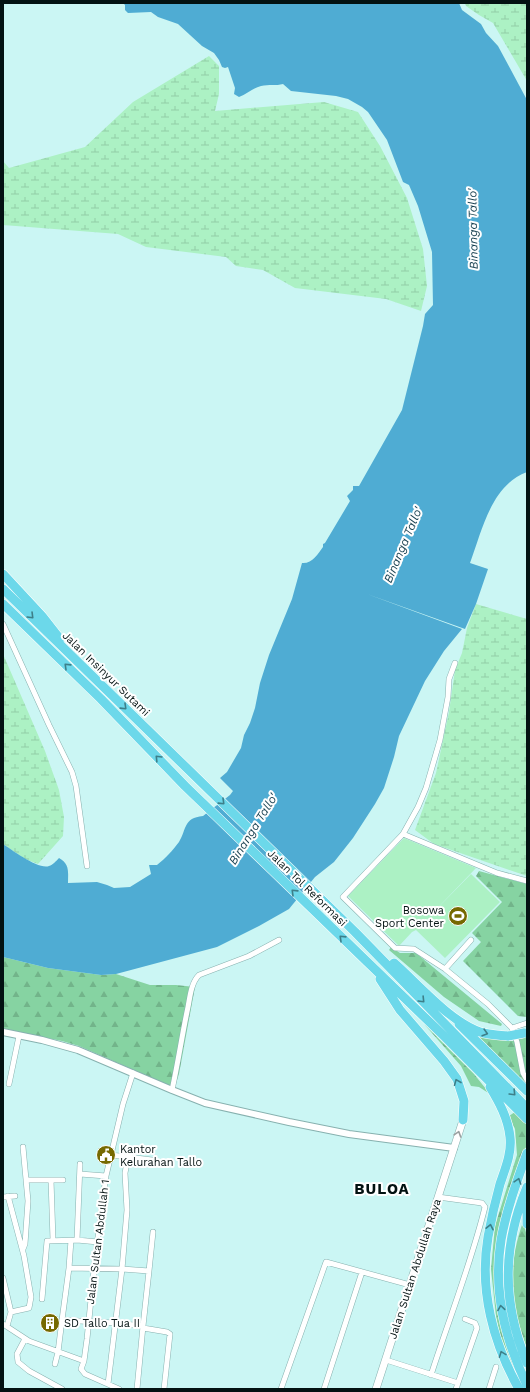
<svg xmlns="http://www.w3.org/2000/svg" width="530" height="1392" font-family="'Work Sans',sans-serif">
<defs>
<pattern id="forest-firs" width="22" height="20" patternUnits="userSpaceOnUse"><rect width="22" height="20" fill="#86d3a2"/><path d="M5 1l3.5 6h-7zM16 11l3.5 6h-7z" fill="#72b48a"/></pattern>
<pattern id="wetland-marsh" width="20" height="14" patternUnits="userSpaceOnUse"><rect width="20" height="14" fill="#acf1c4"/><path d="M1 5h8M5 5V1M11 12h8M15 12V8" fill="none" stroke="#92cea7"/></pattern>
</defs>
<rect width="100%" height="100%" fill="#cbf6f4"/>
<path fill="#acf1c4" d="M404,838l72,30 -51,53 46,-47 29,28 -55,56 -29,-28 -4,2 -13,14 -51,-50z"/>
<path fill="url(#forest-firs)" d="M479,871l48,13v133l-9,-1 -55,-55 18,-19 -9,-9 30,-31 -26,-26z
M391,947l9,6h16l86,71 -1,2 -22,-5 -35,-24 -55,-47z
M3,957l45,11 53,7 15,-1 34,11h26l19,2 -16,87 -4,12h-5l-91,-40 -17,-5 -59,-12z
M424,1024l50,50 16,20 -11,-7 -8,-1 -10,-20z
M473,1032l16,6 24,3 14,-4v52z
M515,1112l12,11v21l-22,65 -5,105 21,68 -8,-16 -13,-31 -4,-19 -5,-47 4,-43 22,-71 -2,-26 -6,-13z
M523,1222l4,14v112c-17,-44 -20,-81 -4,-126z"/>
<path fill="url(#wetland-marsh)" d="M465,3h62v78l-34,-58 -14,-8 -13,-9z
M209,56l10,10v28l-4,17 109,-9 34,10 22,34 27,52 16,51 4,37 -6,25 -35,-12 -91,-11 -32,-18 -27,-4 -10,-9 -80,-10 -28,-13 -115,-9v-64l6,7 76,-21 48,-45z
M476,604l51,15v257l-93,-32 -19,-14 21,-57 13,-61 6,-42 7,-17 5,-25z
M3,654l42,97 14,39 5,27 -1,19 -25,28 -13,-5 -22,-15z"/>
<path fill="#4facd3" d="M123,3h336l3,7 19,14 5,9 12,13 29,54v372c-36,13 -45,59 -57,91l18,6 -12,35 -11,25 -98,-35 95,35 -18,22 -19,30 -26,55 -5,21 -10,31 -9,16 -22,34 -19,24 -19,15 -26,32 -30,17 -42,21 -101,27 -15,1 -53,-7 -45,-11v-113c9,6 36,26 46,22 4,-1 7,-5 10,-8 11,6 9,14 9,25l29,-1 10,3 7,3 16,-1 21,-13 -2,-9h8c9,-7 15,-14 22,-23 8,-13 4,-24 24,-26l27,-21 3,-4 -13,-13 7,-6 14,-24 3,-13 6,-12 5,-15 5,-25 9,-28 23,-56 10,-36c10,1 16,-9 21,-16v-3l2,-1 25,-42 -3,-5 6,-6v-4h6l43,-76 21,-84 2,-12 8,-9 -1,-53 -14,-46 -9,-21 -6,-3 -16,-42 -19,-28 -6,-5 -14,-8 -12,-3 -45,-5 -8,-7c-7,2 -14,0 -22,2 -8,2 -14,8 -22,11l-5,-3 1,-6 -7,-21 -3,1 -3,-1 -3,-7 -5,-7 -12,-7 -24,-22 -20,-7 -7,-5 -23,1 -3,-3v-5z"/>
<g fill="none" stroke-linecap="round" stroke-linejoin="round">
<g stroke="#87b1af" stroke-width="6">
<path id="minor" d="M3,624l46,101 23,47 4,14 11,80
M455,663l-6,16 -1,18 -8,43 -14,48 -8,19 -15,27 -60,63 52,51 19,1 31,20 43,35 24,24 5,14 6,31 4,7
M403,834l94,39 30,8
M445,969l26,-29
M512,1028l15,-5
M9,1084l10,-48
M172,1090c6,-27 10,-55 16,-83 2,-10 3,-24 11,-32l50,-19 30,-16
M111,1155l41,5
M128,1157l-3,16 2,37 -5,59 27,2 -6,55
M80,1174l26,2
M26,1180h37
M51,1180l2,60
M8,1196l16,60 7,41 -2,11 -18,4
M3,1197l12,-1
M77,1240l3,-76
M23,1249l2,-5 3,-43 -5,-54
M69,1268l2,-28
M149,1271l4,-39
M3,1278l8,34 -4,14
M42,1299l5,-58 30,-1 21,2
M62,1320l7,-52 53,1 -14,115
M3,1324l26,17 55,20
M143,1328l24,4 3,2 -6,55
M25,1339l-8,15 1,8 11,9 33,18
M386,1360l72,23 -2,6
M55,1364l3,-12 4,-32 53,3 28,3 -6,63
M431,1375c18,-56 40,-111 54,-168l-3,-4 -44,-6
M458,1383l19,-55 -2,-5 -10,-4
M119,1389l-34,-15 -4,-5 3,-8 3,-22 8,-79 11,-84 17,-72 10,-31
M281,1389l45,-127 84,23
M324,1389l38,-117
M489,1389l7,-22"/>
</g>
<g stroke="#87b1af" stroke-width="8">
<path id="tertiary" d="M3,1032l39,8 36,10 94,40 33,13 84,19 60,12 105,14"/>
</g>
<g stroke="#87b1af" stroke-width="8">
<path id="secondary" d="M376,1389l87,-269"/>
</g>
<g stroke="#fff" stroke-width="10">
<path id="motorway" d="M3,574l39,42 18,23
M3,589l352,343 172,176
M3,604l98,95 84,87 259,250 83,83
M394,963c25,22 55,58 86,69 9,3 18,3 28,4
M380,979l20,31 44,51 13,18 7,22 -1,19
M459,1024l68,67
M490,1087c9,15 18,31 20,50 2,16 -5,32 -10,47 -5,18 -9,36 -12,53 -9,53 5,106 31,152
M527,1153c-10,28 -21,58 -26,87 -8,50 4,100 26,145
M527,1187c-25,60 -25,116 0,176
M527,1207v17"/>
</g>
<use href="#minor" stroke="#fff" stroke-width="5"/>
<use href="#tertiary" stroke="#fff" stroke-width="6"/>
<use href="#secondary" stroke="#fff" stroke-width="7"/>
<use href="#motorway" stroke="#6cd8ea" stroke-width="9"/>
<g stroke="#fff" stroke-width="10" stroke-linecap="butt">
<path id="motorway-bridge" d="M508,1036l16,-3"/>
</g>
<use href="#motorway-bridge" stroke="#6cd8ea" stroke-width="9"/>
</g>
<defs><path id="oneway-chevron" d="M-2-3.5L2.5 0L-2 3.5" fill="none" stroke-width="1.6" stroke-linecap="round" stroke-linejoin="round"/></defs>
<g stroke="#3d7f89">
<use href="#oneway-chevron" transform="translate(31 616) rotate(45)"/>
<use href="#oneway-chevron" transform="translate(67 666) rotate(-136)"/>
<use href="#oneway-chevron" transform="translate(124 707) rotate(44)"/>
<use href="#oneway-chevron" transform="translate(158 758) rotate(-134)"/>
<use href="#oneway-chevron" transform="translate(222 802) rotate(44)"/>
<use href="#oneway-chevron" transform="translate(294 892) rotate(-136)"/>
<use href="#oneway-chevron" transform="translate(342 938) rotate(-136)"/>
<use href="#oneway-chevron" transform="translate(422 1000) rotate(46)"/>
<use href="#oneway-chevron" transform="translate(485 1033) rotate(16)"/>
<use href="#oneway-chevron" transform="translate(457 1082) rotate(-112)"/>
<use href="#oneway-chevron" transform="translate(513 1093) rotate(46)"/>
<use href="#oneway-chevron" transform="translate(518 1181) rotate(-72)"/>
<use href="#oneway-chevron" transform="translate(490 1227) rotate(-78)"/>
<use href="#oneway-chevron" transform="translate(501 1308) rotate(-99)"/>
<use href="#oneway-chevron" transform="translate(502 1354) rotate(-111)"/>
</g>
<use stroke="#9aa0a0" href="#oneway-chevron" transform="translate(458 1134) rotate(-72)"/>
<defs>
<g id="stadium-disc" transform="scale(1)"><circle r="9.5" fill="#766900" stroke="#fff"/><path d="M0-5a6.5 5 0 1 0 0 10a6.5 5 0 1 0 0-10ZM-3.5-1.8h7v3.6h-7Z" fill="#fff"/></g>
<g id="civic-disc" transform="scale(1)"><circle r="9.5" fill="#766900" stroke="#fff"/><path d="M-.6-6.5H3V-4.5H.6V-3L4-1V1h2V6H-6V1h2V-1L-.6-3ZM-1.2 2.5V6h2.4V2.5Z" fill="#fff"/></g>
<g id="building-disc" transform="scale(1)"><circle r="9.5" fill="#766900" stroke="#fff"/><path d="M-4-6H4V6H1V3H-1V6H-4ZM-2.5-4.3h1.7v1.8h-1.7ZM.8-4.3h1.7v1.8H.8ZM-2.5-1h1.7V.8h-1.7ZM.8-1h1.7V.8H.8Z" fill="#fff"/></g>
</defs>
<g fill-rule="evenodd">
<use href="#stadium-disc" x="458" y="916"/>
<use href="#civic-disc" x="106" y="1155"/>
<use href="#building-disc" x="50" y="1323"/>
</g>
<g text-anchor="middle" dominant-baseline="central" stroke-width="4" stroke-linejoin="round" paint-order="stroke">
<g font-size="11" fill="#031212" stroke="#fff">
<text transform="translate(106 674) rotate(44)">Jalan Insinyur Sutami</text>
<text transform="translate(307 888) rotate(44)">Jalan Tol Reformasi</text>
<text transform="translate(98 1242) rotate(-83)">Jalan Sultan Abdullah 1</text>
<text transform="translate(415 1269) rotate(-72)">Jalan Sultan Abdullah Raya</text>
</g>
<g font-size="11" fill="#031212" stroke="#fff" text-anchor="start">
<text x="444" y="910" text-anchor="end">Bosowa<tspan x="444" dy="13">Sport Center</tspan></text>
<text x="120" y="1149">Kantor<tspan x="120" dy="13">Kelurahan Tallo</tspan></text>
<text x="64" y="1323">SD Tallo Tua II</text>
</g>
<g font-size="12" font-style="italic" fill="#153e4e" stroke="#fff">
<text transform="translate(473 229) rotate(-91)">Binanga Tallo'</text>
<text transform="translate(403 545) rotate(-67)">Binanga Tallo'</text>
<text transform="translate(253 829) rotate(-58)">Binanga Tallo'</text>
</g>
<g font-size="15" font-weight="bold" letter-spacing="1" fill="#031212" stroke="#fff">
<text x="382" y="1189">BULOA</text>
</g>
</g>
<rect width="530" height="1392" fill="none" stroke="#031212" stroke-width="8"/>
</svg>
